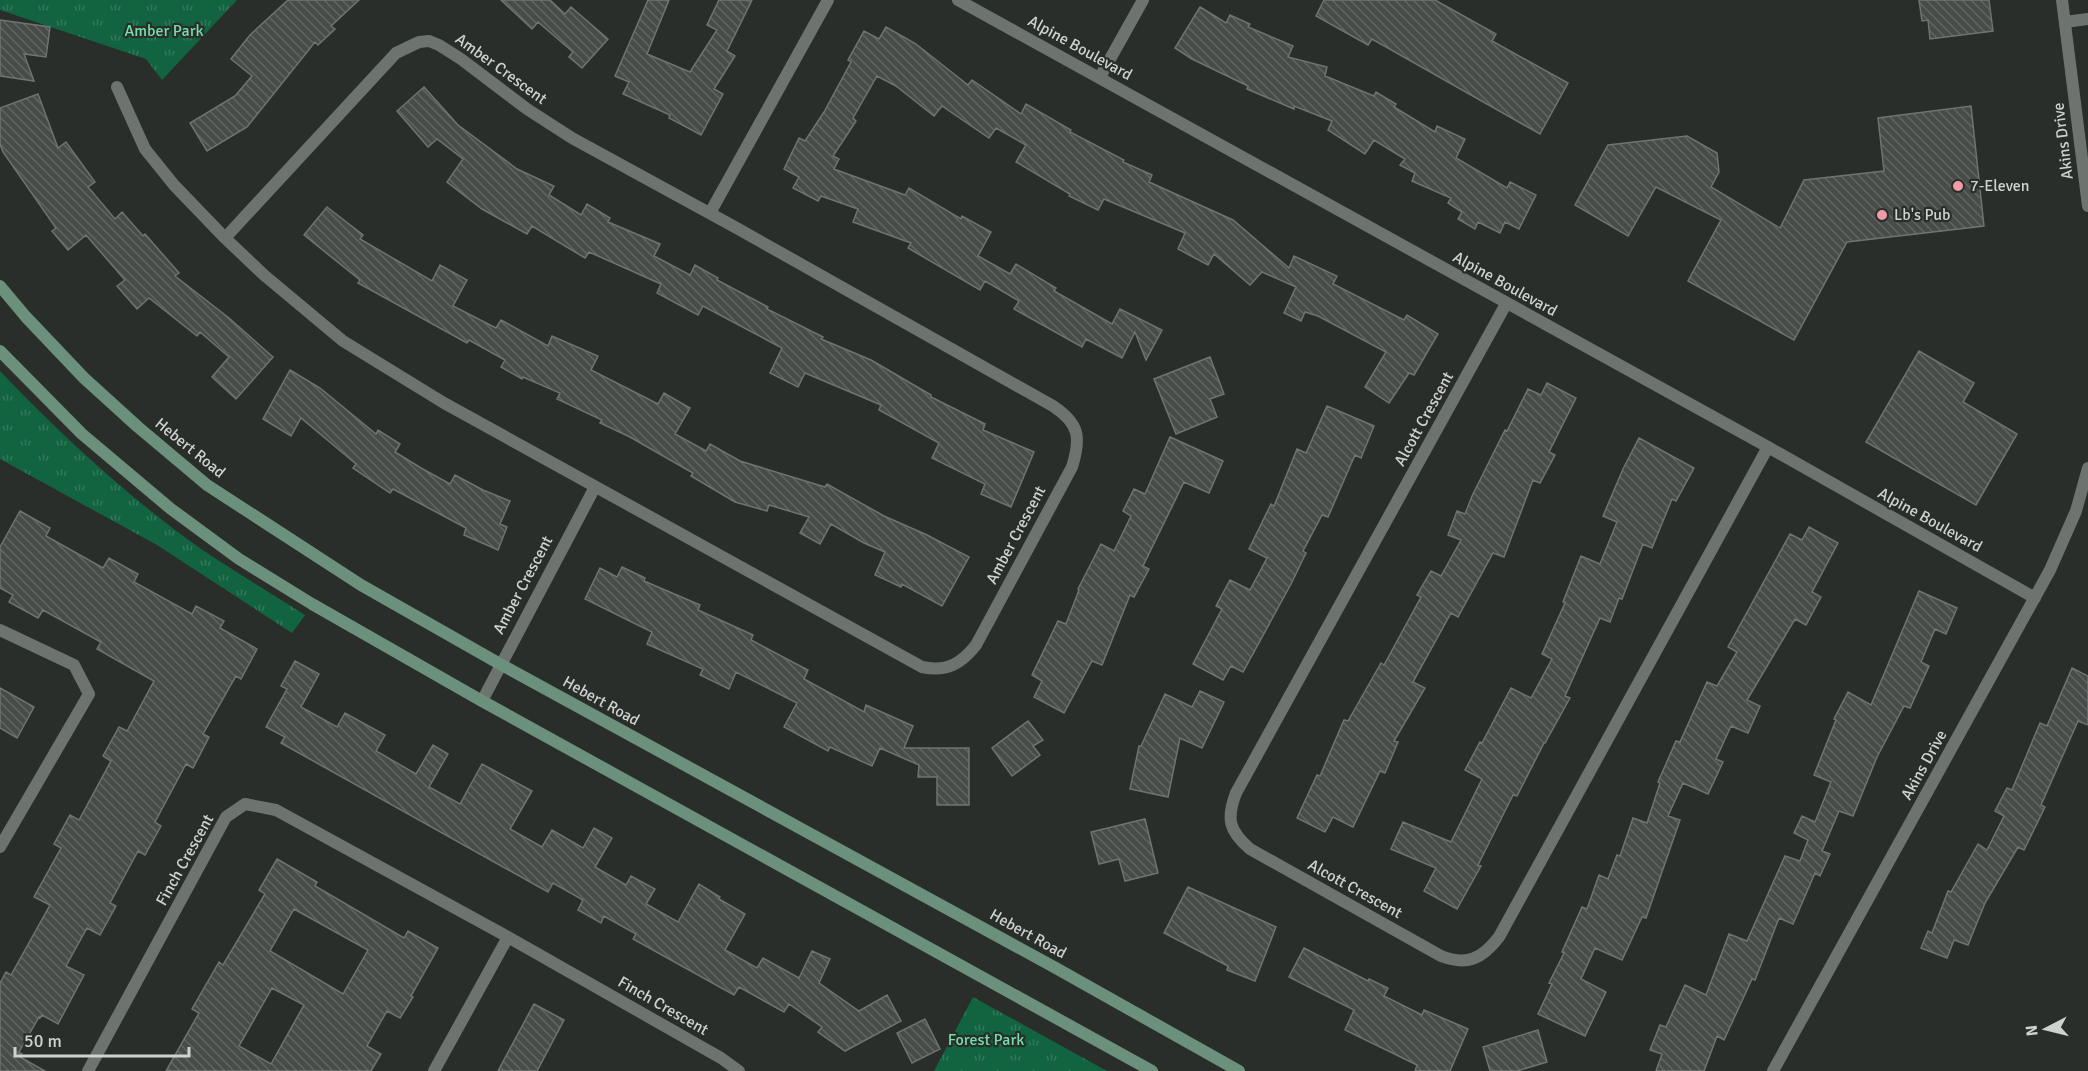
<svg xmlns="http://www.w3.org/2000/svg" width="2088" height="1071" font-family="Signika,sans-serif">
<defs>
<pattern id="grass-tufts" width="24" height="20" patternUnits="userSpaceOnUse" patternTransform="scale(1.5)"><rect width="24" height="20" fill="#126340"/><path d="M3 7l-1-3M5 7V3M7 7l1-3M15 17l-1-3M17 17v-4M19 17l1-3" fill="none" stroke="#33785b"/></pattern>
<pattern id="building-back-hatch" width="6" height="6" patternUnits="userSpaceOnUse" patternTransform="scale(1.5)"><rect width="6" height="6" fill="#474c49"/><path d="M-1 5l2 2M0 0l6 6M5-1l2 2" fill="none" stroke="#606562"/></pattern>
</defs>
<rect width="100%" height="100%" fill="#292e2b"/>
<path fill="url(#grass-tufts)" d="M0,0h237l-75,80 -16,-21 -146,-49z
M0,371c61,64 128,126 201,178 34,23 70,44 104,66l-13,18 -135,-88 -157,-86z
M973,997l134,74h-173z"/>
<path fill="url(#building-back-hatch)" stroke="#6e7471" stroke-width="1.5" fill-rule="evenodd" d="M288,0h71l-28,26 4,3 -17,16 -3,-3 -68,85 -40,24 -17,-28 45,-27 17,-20 -21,-17 19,-24z
M501,0h49l15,14 6,-7 37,32 -26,29 -13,-11 4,-5 -35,-30 -6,7z
M648,0h21l-22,54 43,18 27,-42 -10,-5 12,-25h33l-25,51 8,5 -21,33 9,5 -22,41 -32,-17 1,-3 -47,-21 6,-12 -14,-6z
M1324,0h111l61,34 -4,7 76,42 -28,51 -168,-95 -4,6 -52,-29z
M1919,0h70l4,31 -63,8 -2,-19 -6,1z
M1200,7l26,16 4,-8 20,9 -2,3 45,19 -5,11 39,10 -2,9 49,20 2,-4 20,12 -2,3 41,25 2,-6 28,13 -9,19 51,30 3,-6 26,13 -17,34 -14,-7 -5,11 -22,-11 -3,7 -17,-10 4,-7 -14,-9 3,-5 -39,-17 3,-8 -15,-8 5,-6 -31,-19 -9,14 -37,-24 4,-9 -38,-15v3l-47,-20 1,-3 -56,-27 -17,-11z
M0,20l50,7 -4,30 -22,-3 10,27 -34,-5z
M886,27l30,17 52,41 4,-5 49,34 5,-10 45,26 -1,2 54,28 -1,2 29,13 -3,7 84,38 56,48 5,-12 43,20 -4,8 71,36 3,-5 31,19 -24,41 -5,-2 -20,30 -24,-16 21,-35 -68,-36 -13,-4 -4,9 -17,-8 12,-26 -34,-15 -12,13 -36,-31 -6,11 -30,-16 7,-16 -81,-34 -6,11 -29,-14 1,-2 -54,-32 10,-17 -30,-17 -7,10 -47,-32 -8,10 -38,-30 -19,-10 -24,42 3,3 -23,35 6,3 -5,10 71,26 4,-7 52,31 1,-3 29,16 -13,24 32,18 6,-10 40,24 -2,3 58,33 8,-15 42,21 -16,30 -11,-28 -13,26 -36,-19 -4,8 -68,-38 5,-8 -34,-20 -5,9 -72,-42 3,-5 -58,-21 5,-13 -37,-13 -3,5 -25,-13 6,-11 -15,-8 15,-31 6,3 19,-29 27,-50 -3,-2 16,-29 15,8z
M424,87l34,38 59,44 37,17 -5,9 32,20 6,-11 23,14 -2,4 52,22 -6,12 36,19 5,-10 23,13 -1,2 51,27 -1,2 56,28 -2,2 50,21 60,35v2l54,27 -2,6 51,22 -23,55 -30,-13 4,-10 -53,-26 7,-15 -60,-33 2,-5 -76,-32 -7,14 -28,-14 12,-25 -79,-42 -5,9 -41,-22 4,-9 -72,-32 -4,6 -53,-32 -5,8 -45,-25 -35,-27 16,-23 -26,-20 -9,8 -31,-36z
M38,94l20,54 8,-6 29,40 -7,5 27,32 7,-7 21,24 2,-2 34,39 -4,3 54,42 44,39 -37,42 -24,-22 17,-20 -29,-25 -3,4 -48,-38 -12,11 -20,-23 8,-6 -39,-45 -18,15 -16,-19 4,-3 -53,-76 -3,-8v-36z
M1971,106l13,120 -137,16 -53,98 -106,-59 33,-61 -65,-33 -28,49 -53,-31 33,-60 79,-9 30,17 2,19 -8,15 69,41 24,-48 80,-9 -6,-53z
M327,207l36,28 -3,4 72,42 8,-16 27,15 -14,26 43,22 5,-8 47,26 4,-10 46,20 -7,14 67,34 6,-11 26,15 -15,26 31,17 4,-7 30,17 85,26 2,-3 57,32 43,19 42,22 -27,49 -40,-22 -1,3 -26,-12 10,-23 -21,-9 -33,-19 -11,20 -20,-11 9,-16 -40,-12 -2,6 -32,-9 -44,-26 2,-3 -63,-36 -30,-14 2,-3 -45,-21 3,-6 -37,-16 -1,2 -21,-12 4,-7 -36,-20 -2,3 -109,-60 2,-3 -56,-45z
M1919,351l55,32 -11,19 54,32 -41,71 -110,-63z
M1210,357l14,37 -14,5 7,18 -41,17 -22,-55z
M290,370l30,18 56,46 2,-4 22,14 -5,8 26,16 29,16 5,-9 28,15 27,11 -10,23 7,3 -9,23 -34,-15 2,-7 -73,-39 -3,4 -37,-25 3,-4 -55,-46 -10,18 -28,-17z
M1547,383l29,15 -27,54 6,3 -15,28 -7,-3 -29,77 -11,-4 -35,64 -7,-4 -38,69 12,6 -31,53 4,1 -13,31 -5,-2 -27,56 -20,-10 -8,15 -28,-14 20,-43 3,1 24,-56 4,1 33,-58 3,2 37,-68 -4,-2 14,-24 10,5 20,-36 -13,-5 9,-24 8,3 7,-18 33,-66 2,1 21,-42 13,6z
M1327,406l47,20 -13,32 -6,-3 -27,62 -6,-2 -19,36 3,2 -15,31 -48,88 -12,-6 -8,14 -30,-16 29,-55 -6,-3 14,-26 20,10 17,-32 -18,-9 22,-45 3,2 23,-57 9,4z
M1170,437l53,24 -14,32 -25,-11 -41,84 6,3 -15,28 -4,-2 -28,70 -10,-4 -28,52 -30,-16 8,-16 -10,-6 26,-54 8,3 13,-34 -1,-1 23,-45 13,7 17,-35 -8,-5 11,-22 11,5z
M1639,438l55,30 -18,33 -4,-2 -20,49 -9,-4 -21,55 -3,-1 -9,24 -10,-4 -35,78 5,2 -25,45h-1l-27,53 -4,-1 -35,70 3,1 -24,43 -33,-18 12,-23 -45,-19 12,-27 48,20 31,-63 -17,-9 15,-28 2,1 29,-55 20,10 21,-39 -10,-5 23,-51 -2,-1 18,-46 19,8 17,-42 -14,-6 20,-47z
M20,511l30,17 -4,8 57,32 6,-10 29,16 -4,8 58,32 4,-8 28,15 -4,7 37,21 -16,30 -5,-3 -33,58 6,3 -16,31 -7,-4 -31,58 6,4 -16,29 -7,-4 -28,52 6,3 -16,29 -13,-7 -21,38 18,9 -26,49 -16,-9 -2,3 -1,-1 -20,35 3,2 -2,3 25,14h-45v-88l6,-11 5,3 39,-70 -16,-8 27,-49 -7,-4 16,-29 9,5 32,-59 -8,-5 16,-29 8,4 27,-50 -57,-32 4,-7 -58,-32 -5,8 -29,-16 4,-7 -13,-7v-41z
M1809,527l29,16 -26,49 9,5 -15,28 -11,-6 -48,81 13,6 -12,27 -17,-7 -15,33 7,3 -15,32 -25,-11 -15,33 12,4 -34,98 -4,-1 -20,43 -27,-12 -14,31 25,13 -21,44 -47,-22 14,-30 -3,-1 15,-30 -2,-1 20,-45 5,2 12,-34 9,4 9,-24 3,1 13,-38 14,5 13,-40 -2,-1 18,-41 4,1 27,-60 10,4 20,-34 -9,-5 62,-113 12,6z
M622,567l23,11 -1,3 56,24 -2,5 55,25 -2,5 57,30 -4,9 60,33 2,-7 47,21 -9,22h65v57h-32v-28h-19l1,-12 -39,-17 -8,18 -42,-19 -2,4 -44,-24 13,-24 -61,-31 -7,17 -29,-14 3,-6 -56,-25 5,-12 -67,-33 15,-31 17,9z
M1919,591l38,17 -11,26 -11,-5 -14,33 8,4 -19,42 -6,-2 -27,51 -24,59 -14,-5 -17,40 8,3 -10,22 -5,-3 -22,51 -14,-6 -24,62 -3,-1 -28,61 -7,-4 -13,35h-48l6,-17 -12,-4 10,-25 6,2 19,-42 21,10 23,-61 18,7 38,-85 15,5 8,-21 -14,-7 8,-17 13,6 16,-40 -17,-7 22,-55 -2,-1 14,-27 23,13z
M295,661l24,13 -18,33 36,20 8,-14 40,22 -9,16 40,23 17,-29 15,9 -19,33 31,17 22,-40 50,27 -22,38 32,18 10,-17 31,18 11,-20 18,10 -17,29 31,18 5,-9 24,13 -9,15 32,18 21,-38 21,13 -1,2 26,15 -20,36 32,18 6,-10 36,20 13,-27 18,8 -11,24 40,28 28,-16 14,26 -56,30 -27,-19 4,-5 -33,-23 -5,8 -45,-25 -5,8 -101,-56 3,-5 -32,-18 -3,7 -23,-13 5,-10 -30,-17 -5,9 -267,-149 4,-6 -19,-10 21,-38 -6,-3z
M2072,668l16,8v49l-10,-4 -37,84 4,2 -21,43 -6,-3 -33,56 -17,42 -14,-5 -7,18 -26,-10 7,-17 4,2 16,-42 3,1 27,-48 9,6 17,-34 -9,-5 12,-23 5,2 28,-67 7,3z
M0,688l34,19 -17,31 -17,-10z
M1200,691l24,11 -22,46 -22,-10 -12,59 -38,-8 9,-43h2l24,-52 27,13z
M1028,721l15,19 -10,6 7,9 -28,21 -20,-28z
M1145,819l13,54 -33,8 -6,-22 -20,5 -8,-32z
M277,859l40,23 -2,4 89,52 4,-7 30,17 -27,48 2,1 -13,21 -13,-7 -20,35 14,8 -10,17h-205l33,-58 -7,-4 27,-47 4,3 42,-71 -6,-4zM294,909l74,41 -25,44 -73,-43zM272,988l32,17 -33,59 -32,-18z
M1188,887l88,40 -21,54 -28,-11 1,-4 -64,-33z
M1304,948l64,33 1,-2 19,9 -4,8 38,19 2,-5 44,19 -18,42h-35l2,-6 -72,-35 9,-20 -65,-33z
M534,1004l30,16 -27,51h-39z
M925,1019l15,30 -28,14 -15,-30z
M1538,1030l9,32 -30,9h-27l-7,-24z"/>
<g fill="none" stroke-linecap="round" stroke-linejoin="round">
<path stroke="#6d736f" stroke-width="12" d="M1100,77l43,-77
M117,87l28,62 29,36 51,53 39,37 79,66 101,62 478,264c25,5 39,-3 54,-22l96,-178c9,-29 8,-43 -19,-61l-320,-180 -161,-88 -45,-29 -66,-50 -22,-14 -10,-4 -10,1 -23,11 -171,185
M710,213l118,-213
M1506,304l-270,489c-10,26 -7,38 14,56l191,107c26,10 41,3 58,-19l269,-490
M0,630l74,35 15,29 -89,153
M482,701l113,-214
M88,1071l138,-254 19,-13 31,6 232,127 213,121 18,13
M434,1071l74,-134"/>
<path stroke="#6d736f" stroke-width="12" d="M958,0l810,447 267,151
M2062,0l26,206
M2065,22l23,-3
M1773,1071l277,-501 26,-59 12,-43"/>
<path stroke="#6b907c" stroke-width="12" d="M0,286l26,31 58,61 54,49 69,58 154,100 139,79 554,303 185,104
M0,351l82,83 89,75 68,50 73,45 170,97 670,370"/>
</g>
<g fill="#f39aa9" stroke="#292e2b" stroke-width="2">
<circle cx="1958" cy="186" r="6"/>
<circle cx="1882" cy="215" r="6"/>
</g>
<g text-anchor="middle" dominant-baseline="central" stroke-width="4.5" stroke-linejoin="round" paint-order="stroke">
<g font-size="16" fill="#75dfa8" stroke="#292e2b">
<text x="164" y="31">Amber Park</text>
<text x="986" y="1040">Forest Park</text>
</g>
<g font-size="16" fill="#cfd2d0" stroke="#292e2b">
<text transform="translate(1080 48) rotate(29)">Alpine Boulevard</text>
<text transform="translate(501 69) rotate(36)">Amber Crescent</text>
<text transform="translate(2063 141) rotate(-97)">Akins Drive</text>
<text transform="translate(1505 284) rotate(29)">Alpine Boulevard</text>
<text transform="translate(1424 419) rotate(-61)">Alcott Crescent</text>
<text transform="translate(190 448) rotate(39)">Hebert Road</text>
<text transform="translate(1930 520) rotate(29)">Alpine Boulevard</text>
<text transform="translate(1016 535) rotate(-62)">Amber Crescent</text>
<text transform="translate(523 585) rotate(-62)">Amber Crescent</text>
<text transform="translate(601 701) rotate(29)">Hebert Road</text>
<text transform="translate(1924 765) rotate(-61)">Akins Drive</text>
<text transform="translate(185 860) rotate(-61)">Finch Crescent</text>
<text transform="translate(1355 889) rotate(29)">Alcott Crescent</text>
<text transform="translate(1028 934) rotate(29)">Hebert Road</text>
<text transform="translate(663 1006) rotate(30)">Finch Crescent</text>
</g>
<g font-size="16" fill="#cfd2d0" stroke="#292e2b" text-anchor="start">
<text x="1970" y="186">7-Eleven</text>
<text x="1894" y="215">Lb's Pub</text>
</g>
</g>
<g transform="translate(2046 1029) rotate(263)" stroke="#292e2b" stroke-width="4.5" paint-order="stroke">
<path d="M0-4.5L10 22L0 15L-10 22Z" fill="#cfd2d0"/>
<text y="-9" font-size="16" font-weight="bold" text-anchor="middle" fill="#cfd2d0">N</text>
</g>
<path d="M15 1047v9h174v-9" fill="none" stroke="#cfd2d0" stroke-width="3"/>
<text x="24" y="1047" font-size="18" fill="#cfd2d0" stroke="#292e2b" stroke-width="4.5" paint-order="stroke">50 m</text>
</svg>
